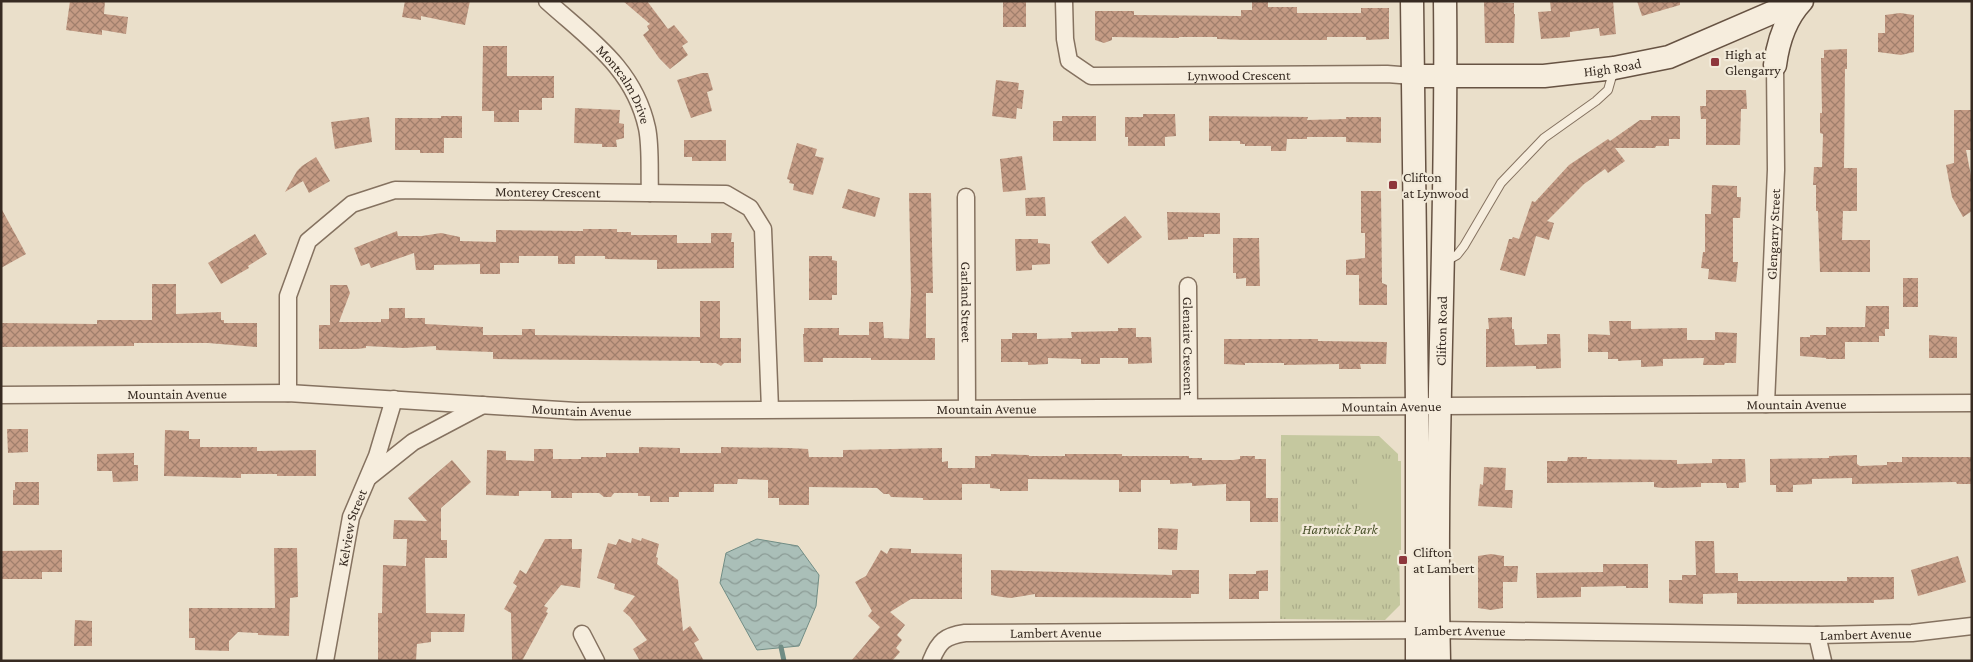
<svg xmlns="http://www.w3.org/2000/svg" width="1973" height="662" font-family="'Crimson Pro',serif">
<defs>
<pattern id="park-tufts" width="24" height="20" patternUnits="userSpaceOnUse" patternTransform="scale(1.25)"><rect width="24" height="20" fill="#c5c89f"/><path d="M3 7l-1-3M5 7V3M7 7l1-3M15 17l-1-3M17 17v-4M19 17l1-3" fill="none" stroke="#aaac89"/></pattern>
<pattern id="water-waves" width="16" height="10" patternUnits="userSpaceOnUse" patternTransform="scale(1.25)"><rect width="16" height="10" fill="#aabfb8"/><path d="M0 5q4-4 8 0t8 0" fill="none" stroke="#8b9b95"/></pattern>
<pattern id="building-cross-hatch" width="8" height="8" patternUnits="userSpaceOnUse" patternTransform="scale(1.25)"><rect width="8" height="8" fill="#c49b84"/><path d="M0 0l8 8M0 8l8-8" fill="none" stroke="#a07f6c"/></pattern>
</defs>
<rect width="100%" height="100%" fill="#eadfca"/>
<path fill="url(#park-tufts)" d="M1281,435l98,1 19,18 2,151 -15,15 -105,-1z"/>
<path fill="#c5c89f" d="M1357,461h44v89h-44z"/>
<path fill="url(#water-waves)" stroke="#718d85" d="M757,539l41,7 21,29 -3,31 -17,40 -42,4 -37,-67 6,-30z"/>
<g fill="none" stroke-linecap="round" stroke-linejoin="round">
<path stroke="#718d85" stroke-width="5" d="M781,647l3,14"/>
</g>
<path fill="url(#building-cross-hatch)" d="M70,1h35l-1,13 24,3 -2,17 -24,-4v5l-36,-5z
M405,1h65l-5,24 -44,-9v4l-19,-3z
M623,1h24l21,28 6,-4 14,17 -6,4 6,9 -18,14 -11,-11 -16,-23 6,-5 -2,-4 3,-2z
M1003,1h23v26h-23z
M1252,1h16v6h29v6h64v-5h28v31l-23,1v-3h-39v3h-83l-27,-1v-2h-38v1l-67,-1v3l-8,3 -9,-3v-29h39v4l107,1v-6h11z
M1484,1l30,2v11h1l-1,29h-29z
M1550,1h63l3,33 -16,2 -1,-8 -29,4v5l-29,2 -3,-27 13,-1z
M1637,1h43v4l-38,11z
M1900,13l14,2v37l-13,3 -23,-3v-19h7v-18z
M483,46h24v30h47v22h-12v12h-23v12h-25v-11h-12z
M1847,49v20h-2l-1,99h13v43h-14l-1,29h28v32h-50l-2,-61h-2v-26h-3l1,-18h8l1,-33 -3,-1v-20h2l-1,-55h3v-8z
M702,73h6l5,17 -6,2 5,19 -21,7 -14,-38z
M996,80l23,3 -1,7h6l-2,19 -5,-1 -1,11 -24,-3z
M1706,90h40l1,19h-6l-1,36h-34v-26h-5l-1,-13h6z
M575,108l45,2 -1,13 5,1v14l-8,2 1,7h-15v-3l-28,-1z
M1954,110h18v40h-6l6,31v30l-9,6 -11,-20 -6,-32 8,-2z
M1143,114h32l1,22 -11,1v9h-37v-9h-3v-20h18z
M441,116h21v22h-18v15h-24v-3h-25v-32h46z
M1062,116h34v25h-43v-20h9z
M1209,116l99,1 -1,3 39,-1v-2h35v26l-35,-1v-5h-39v2h-20l-1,12h-15v-5h-26v-2h-5v-3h-31z
M1651,116h29v23h-11v7h-13l-1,2h-40l10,13 -17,12 -3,-4 -21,15 -37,37 7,2 -5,17 -13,-4 -11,40 -25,-6 9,-31h3l1,-2 6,2 13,-38 3,1 34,-37 39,-26 2,2 30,-21h11z
M369,117l3,25 -37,7 -4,-27z
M684,140h42v21h-34v-4h-8z
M797,143l20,6 -2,7 9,2 -11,37 -20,-5 1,-6 -5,-1 1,-3 -3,-1z
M1022,156l4,34 -23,2 -3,-33z
M316,157l14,24 -21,12 -6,-12 -18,11 12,-21 5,-5z
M1712,185l25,1v11h4l-1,21h-7v44h5l-2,20 -28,-3 1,-10 -8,-1 2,-16h2v-38h6z
M848,189l32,9 -5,19 -33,-9z
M1361,191h20l1,92 5,2v20h-28v-30h-13v-15l19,-2v-25h-4z
M909,193h22l2,100h-7v45h9v22h-64v-2h-48v4h-19l-1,-28h1v-6h35v7h30v-13h14l1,16 25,1 2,-46z
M1045,197l1,19h-20l-1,-18z
M1,208l25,46 -25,14z
M1167,212l53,1v21h-16v3h-16v2l-20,1z
M1125,216l17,21 -34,27 -9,-10 -8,-12z
M583,229h34v3h14v3h46v8h34v-10h21l-1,9h3v26l-77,1v-9l-52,-1v-3h-30v8h-17v-8h-39v7h-19v11h-20v-10l-46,1v5h-18l-2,-17 -43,15 -2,-5 -8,3 -7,-18 43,-17 1,5h24l19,-3 19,4v4l36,1v-12l87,1z
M255,234l12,20 -19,12 1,2 -28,16 -13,-21z
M1233,238h26l1,48h-14v-8l-10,1v-6h-3z
M1015,239h23v4l12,1v20l-18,1v5l-16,1z
M809,256h23v4l5,1v34h-5v5h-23z
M1903,278h15v29h-15z
M152,284h24v30l45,-2v8h3v3h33v24l-49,-4h-74v3l-133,1v-24l96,1v-4h55z
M330,285h17l3,8 -11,29h42v-3h8v-11h16v10h20v6l58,3v8h39v-6h13v6l165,2v-36h20v37h21v25h-17l-3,3 -5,-3h-16v-2l-207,-2v-7l-57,-2v-4l-32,2 -38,-2v2l-10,1h-37v-24h11z
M1866,306h23v23h-4v7h-6v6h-34v17h-19v-1l-26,-2v-19h10v-2h16v-8h39z
M1512,317v12h2l1,16 32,-1v-10h13l1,34 -25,1v-3l-50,1v-38h3l-1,-11z
M1609,321h22v8l56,-1v12h28v-8l22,1 -1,30h-11l-1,2h-21l1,-7 -41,1v7l-22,1v-7l-23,1v-2h-10v-7h-20v-18l22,1z
M1118,328h18v9h15l1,26 -24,1v-6h-28v6h-19v-5l-33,-1v6l-20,1v-3h-27v-23h11v-6h25v6l35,-1 -1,-6 47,-1z
M1929,335l28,2v21h-28z
M1224,339h94v2l69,1 -1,22h-26l1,5h-22v-5l-55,1v-2h-39v2l-21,-1z
M7,429h21v23l-20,1z
M165,430l24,1v8h11v8h57v4l59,-1v26h-39v-2h-36v4l-77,-2z
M639,447l41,1v5h41v-6l68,1 19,1 1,8h34v-7l99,-2v14l6,-1v7h27v-12h16v-2l38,1v1h36v-2h57v2h67v2h13v2h31l7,-1v-3h15v3h11v39h12v24h-28v-21h-24v-17l-34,2v-3l-22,1v-4h-29v12h-22v-12l-91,-1v12h-28v-2l-10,-1v-4h-28v16h-39v-2l-32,-1 -2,-3h-5l-7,-6 -68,-1v18h-30v-7h-11v-18l-30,-1 -1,5h-23v8h-35v5h-10v5h-19v-6h-12v-3h-24l-3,4h-7l-5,-4h-27v5h-21v-7h-32v5l-33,-1 1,-45 19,1v9l28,1v-12h19v10h28v-2h25v-4h33z
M134,453v12h4v16l-25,1 -1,-11h-15v-17z
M1857,455v9l3,2 27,-1v-3h15v-5h69l1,26 -1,1h-14l-1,-2 -104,2v-6l-40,1v5l-19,1v7h-17v-7h-6v-26l59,-1v-2z
M1568,457h19v2l90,1v4l35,-1v-4h33l1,23 -7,1v5h-12l-1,-5h-25v4l-38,1 -9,-1v-5l-107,1v-22h20z
M452,460l19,22 -30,26v32h6v18h-22l1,55 39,1 -1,18h-33v10l-14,2 -1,17h-38v-48h4l1,-48 23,1 1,-27h-14l1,-19 33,1 -19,-23z
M1484,467l22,1 -1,22h8l-1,18 -34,-2 2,-22 3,1z
M15,482h24v23h-26v-15h2z
M1158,528l20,1 -1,21 -19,-1z
M632,538l9,3 1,-3 17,6 -3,13 2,1 -1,6 21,16 5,51 7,-5 9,14 -5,3 10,18h-64l-7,-12 14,-9 -17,-23 -7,-6 12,-15 -21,-7 1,-5 -18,-6 11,-35 8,2 3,-6 12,4z
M545,539h27v10h10l-2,39 -19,-3 -17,21 4,2 -2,4 2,1 -26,48h-10l-1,-48 -7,-4 13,-23 -4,-3 7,-13 6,4z
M1695,541h19l1,32h23v8h109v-4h47v22l-20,1v3l-137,1v-11l-34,1v10l-34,-1v-23h13v-5h14z
M274,548h23l1,49 -8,1 -1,38 -31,-1v-2l-20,-1 -9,9v10l-34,-1v-12h-6v-30h86z
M890,548l21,1v4l51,1v45h-51l-21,13 15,13 -8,10 5,5 -6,8 4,4 -8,9h-41l29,-34 -12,-11 4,-5 -17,-29 11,-6 15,-26 6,4z
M62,550v22h-20v7h-41v-28z
M1491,554l13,2v10h14l-1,16h-14v26l-12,2 -13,-2v-52z
M1958,556l8,26 -48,14 -7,-26z
M1603,564h45v24h-22v-2l-45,1v10l-44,1 -1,-25 67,-1z
M991,570l181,5v-5h27v24h-8v4l-156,-1v-3l-24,4 -9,-1 -11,-2z
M1268,570v21h-9v8h-30v-25h27v-3z
M75,620l17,1v25h-18z"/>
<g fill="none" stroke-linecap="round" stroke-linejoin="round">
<g stroke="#857260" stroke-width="10">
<path id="service" d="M1446,261l11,-6 7,-9 37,-63 43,-45 52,-37 12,-11 6,-21"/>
</g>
<g stroke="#857260" stroke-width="19">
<g id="minor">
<path id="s1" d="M547,1c42,38 87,67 100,127 4,19 2,45 3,65"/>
<path id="s2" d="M1064,1l1,38 4,22 22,15 296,-2 26,2"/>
<path id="s3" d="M966,197l1,211"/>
<path id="s4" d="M1188,286l1,121"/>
<path id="s5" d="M288,393v-97l20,-55 44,-37 43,-14 331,4 24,14 13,21 7,180"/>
<path id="s6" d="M1,395l287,-2 288,18 1396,-8"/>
<path id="s7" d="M1766,404l10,-234 -1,-105"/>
<path d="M369,477l44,-35 70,-37"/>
<path d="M582,634l14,27"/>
<path d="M1817,635l6,26"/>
<path id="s8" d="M325,661l26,-144 26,-61 17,-57"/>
<path id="s9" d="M931,661c8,-20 14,-25 34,-28l474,-3 378,5 95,-2 60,-7"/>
</g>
</g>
<g stroke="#675343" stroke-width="25">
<g id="secondary">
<path d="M1412,1l5,405v255"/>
<path d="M1775,65c3,-23 11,-47 27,-64"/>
<path id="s10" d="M1413,76h131l70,-8 55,-11 130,-56"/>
<path id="s11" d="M1439,661c-5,-220 9,-440 6,-660"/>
</g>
</g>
<use href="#service" stroke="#f6eddd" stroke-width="8"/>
<use href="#minor" stroke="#f6eddd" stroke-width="16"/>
<use href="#secondary" stroke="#f6eddd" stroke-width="22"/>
</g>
<g fill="#8e373c" stroke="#f2ead9" stroke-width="2">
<rect x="1710" y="57" width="10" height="10" rx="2.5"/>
<rect x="1388" y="180" width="10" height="10" rx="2.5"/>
<rect x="1398" y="555" width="10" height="10" rx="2.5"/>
</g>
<g text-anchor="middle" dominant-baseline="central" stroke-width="4.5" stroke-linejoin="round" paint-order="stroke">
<g font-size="14" fill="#372b22" stroke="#f2ead9" text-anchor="start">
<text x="1725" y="54">High at<tspan x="1725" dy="16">Glengarry</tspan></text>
<text x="1403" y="177">Clifton<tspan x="1403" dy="16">at Lynwood</tspan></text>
<text x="1413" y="552">Clifton<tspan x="1413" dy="16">at Lambert</tspan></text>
</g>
<g font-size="14" fill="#372b22" stroke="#f2ead9">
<text stroke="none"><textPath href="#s10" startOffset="200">High Road</textPath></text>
<text stroke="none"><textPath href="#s2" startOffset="235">Lynwood Crescent</textPath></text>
<text stroke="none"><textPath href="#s1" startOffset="115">Montcalm Drive</textPath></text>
<text stroke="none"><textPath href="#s5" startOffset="411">Monterey Crescent</textPath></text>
<text stroke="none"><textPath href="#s7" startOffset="170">Glengarry Street</textPath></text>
<text stroke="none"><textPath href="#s3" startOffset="105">Garland Street</textPath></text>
<text stroke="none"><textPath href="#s11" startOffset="330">Clifton Road</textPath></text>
<text stroke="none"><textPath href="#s4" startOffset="60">Glenaire Crescent</textPath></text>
<text stroke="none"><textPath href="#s6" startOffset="176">Mountain Avenue</textPath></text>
<text stroke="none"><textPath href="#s6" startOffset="1796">Mountain Avenue</textPath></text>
<text stroke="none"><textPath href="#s6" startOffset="1391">Mountain Avenue</textPath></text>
<text stroke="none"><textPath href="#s6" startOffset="986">Mountain Avenue</textPath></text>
<text stroke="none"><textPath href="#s6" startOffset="581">Mountain Avenue</textPath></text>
<text stroke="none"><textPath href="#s8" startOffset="136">Kelview Street</textPath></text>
<text stroke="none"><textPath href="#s9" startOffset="542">Lambert Avenue</textPath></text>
<text stroke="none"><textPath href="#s9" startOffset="138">Lambert Avenue</textPath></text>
<text stroke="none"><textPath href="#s9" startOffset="948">Lambert Avenue</textPath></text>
</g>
<g font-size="14" font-style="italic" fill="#4a522b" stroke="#f2ead9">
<text x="1340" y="529">Hartwick Park</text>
</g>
</g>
<rect width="1973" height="662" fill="none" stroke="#372b22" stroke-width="5"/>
</svg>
